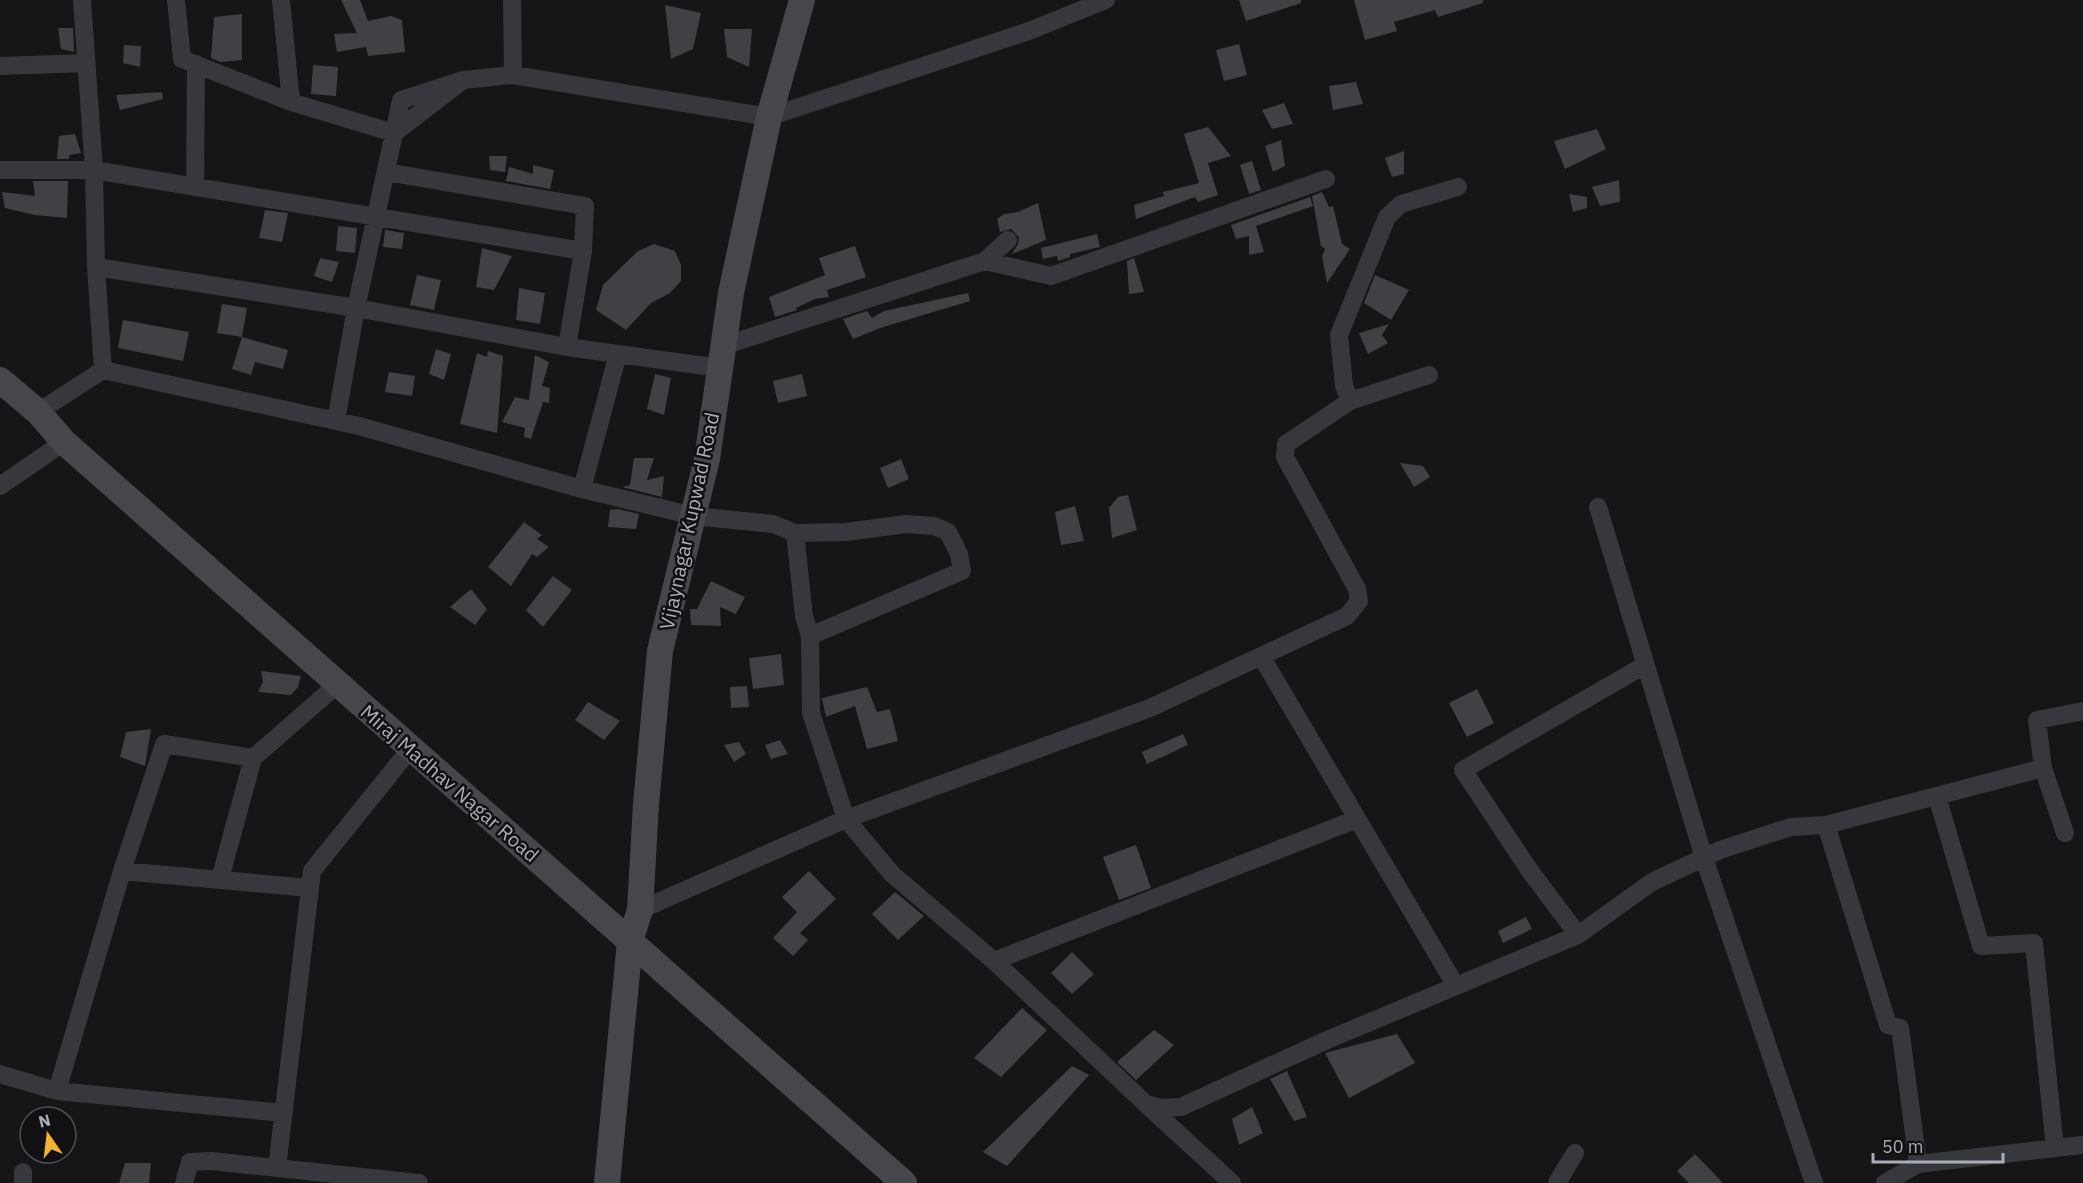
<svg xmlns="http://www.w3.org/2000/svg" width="2083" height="1183" font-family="'IBM Plex Sans',sans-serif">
<rect width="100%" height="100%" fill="#161618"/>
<path fill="#404145" d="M341,0h19l8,21 23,-5 11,4 3,32 -37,4 -2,-9 -29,5 -3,-18 23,-1z
M1239,0h62v3l-55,18z
M1354,0h129v3l-45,14 -3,-7 -41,12 3,9 -32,9z
M665,5l36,8 -8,36 -22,10z
M242,14v46l-21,2 -10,-4 3,-41z
M58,28h15l1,24 -13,-3z
M724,29h28l-3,38 -22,-10z
M1239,44l8,31 -23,6 -8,-31z
M124,45l17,1 -1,21 -17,-4z
M313,65l25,2 -2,29 -25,-2z
M1356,82l7,22 -30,6 -4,-24z
M162,92l1,7 -43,11 -4,-15z
M1284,103l9,21 -21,5 -10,-19z
M1208,127l23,29 -23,7 10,32 -20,7 -3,-5 -59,22 -2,-14 30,-9 -1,-4 36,-9 -15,-49z
M1597,129l9,20 -41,20 -11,-28z
M75,134l6,19 -12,2v4h-12l2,-23z
M1281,140l4,26 -12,6 -8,-26z
M1404,151v23l-12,3 -7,-19z
M489,156h18l-2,16 -15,-2z
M1252,161l9,29 -12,4 -9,-29z
M533,165l21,5 -4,19 -44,-8 3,-14 24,7z
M1619,180l1,22 -20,4 -8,-19z
M33,181h35l-1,37 -32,-3 -30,-7 -3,-16 33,4z
M1322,192l7,15 4,-1 9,38 8,5 -23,34 -5,-27 3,-7 -4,-3 -9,-50z
M1569,194l18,3v11l-14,4z
M1310,197l3,9 -57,20 8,26 -15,3v-19l-13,3 -5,-14z
M1038,203l8,37 -34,14 6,-10 1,-7 -8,-8 -11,3 -3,-13 7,-5 14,-2z
M265,210l23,3 -6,29 -23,-4z
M338,226l19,2 -2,25 -19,-2z
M385,230l19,3 -2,16 -19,-2z
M1097,234l3,13 -30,7v3l-12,4 -1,-5 -14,3 -2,-11z
M654,244l21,7 6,14v16l-11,12 -19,10 -25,27 -30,-20 7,-25 35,-34z
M855,246l11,31 -39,13 2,7 -14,2 -19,9 1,2 -22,7 -6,-20 56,-22 -6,-17z
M482,248l30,8 -18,34 -18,-3z
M320,258l19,4 -7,20 -18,-6z
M1134,258l10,34 -15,2 -2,-33z
M417,275l24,5 -7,30 -24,-5z
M1375,275l34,15 -18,30 -27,-17z
M519,288l26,5 -5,31 -24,-4z
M968,293l2,8 -90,27 -27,11 -10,-20 24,-8 5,7 12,-7z
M222,304l25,4 -5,29 -25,-4z
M123,320l66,12 -6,29 -65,-13z
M1389,324l-7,11 6,8 -20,11 -9,-21z
M242,337l46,13 -5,19 -28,-7 -4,13 -19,-6z
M436,349l15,5 -7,26 -15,-6z
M488,351l15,5 -6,77 -37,-9 17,-71 10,4z
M535,355l14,7 -7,24 8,2 -1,15 -6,-1 -12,37 -7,-2 1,-9 -23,-6 13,-25 14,3z
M389,372l26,4 -3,20 -27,-4z
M655,374l16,4 -7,37 -17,-6z
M802,374l5,22 -29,7 -5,-22z
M634,458h20l-7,22 17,-4 -2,21 -40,-10 8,-2z
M901,459l8,20 -21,9 -8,-20z
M1400,463l23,3 7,11 -16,10z
M1128,495l9,35 -25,8 -3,-30 9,-11z
M1075,506l9,35 -23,4 -6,-33z
M618,509l21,5 -3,15 -28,-2 2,-17z
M524,522l18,13 -5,4 12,8 -12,10 -5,-3 -21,32 -23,-19z
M553,576l19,14 -29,37 -17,-17z
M711,581l34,16 -9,17 -16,-7 1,19 -30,-1 -1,-16h7z
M471,589l16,20 -12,16 -25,-18z
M781,654l3,31 -31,4 -4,-31z
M261,671l40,5 -3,11 -7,8 -33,-3 5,-10z
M747,686l2,21 -18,1 -1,-21z
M867,687l10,25 13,-3 8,32 -31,8 -12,-43 -29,11 -4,-19z
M1477,689l17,34 -27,14 -18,-34z
M588,702l32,19 -16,19 -29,-20z
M151,729l-6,37 -25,-9 6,-25z
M1183,734l5,11 -41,19 -5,-12z
M780,740l8,14 -17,5 -6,-14z
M739,742l7,12 -12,8 -10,-17z
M1136,845l15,43 -32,12 -16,-43z
M809,871l27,28 -36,34 8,7 -15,16 -20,-18 24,-26 -15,-15z
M895,892l29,24 -26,24 -26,-26z
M1526,917l6,12 -29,14 -5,-12z
M1072,952l22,22 -22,20 -21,-21z
M1022,1008l25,22 -46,47 -27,-19z
M1154,1030l20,15 -38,35 -19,-18z
M1397,1034l18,29 -66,35 -24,-45z
M1072,1066l17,9 -82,91 -24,-14z
M1287,1071l20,46 -13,4 -24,-42z
M1252,1107l11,26 -24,12 -7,-26z
M1695,1154l28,29h-34l-12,-12z
M125,1163h26l-2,20h-30z"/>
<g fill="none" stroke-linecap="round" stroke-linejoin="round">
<path stroke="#37383d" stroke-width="18" d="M82,0l12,170 489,81 -16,96
M176,0l6,59 109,43
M281,0l10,102 103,31 -38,175 -20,113
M512,0l1,75
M0,66l86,-3
M463,80l-69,53 7,-33 62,-20 50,-5 256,42 260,-86 77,-31
M0,170h94l2,97 7,103 -65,42
M386,172l199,34 -2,45
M195,187l1,-123
M985,261l66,15 275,-97
M96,267l260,41 211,39 153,21
M723,346l262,-85 23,-21
M103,370l256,56 223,63 112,27 79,8 22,9 51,-1 60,-8 28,2 14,6 11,22 3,17 -152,65
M1350,401l-6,-15 -5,-51 48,-118 14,-13 57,-17
M0,486l64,-44
M582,489l36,-135
M1598,507l106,351 110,325
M795,533l9,83 6,20 1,77 35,106 46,55 102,87 152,143 14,4 21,-1 146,-67 251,-105 74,-53 68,-32 71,-23 35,-2 217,-57 -6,-48 46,-9
M1261,656l195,330
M2043,768l22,65
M1826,825l62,200 12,3 18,136 137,-16 -21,-205 -53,3 -44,-150
M122,871l188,17
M220,879l33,-121
M640,910l206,-91 304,-111 197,-92 12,-15 -2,-12 -72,-132 1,-13 64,-43 79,-26
M1578,935l-48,-64 -67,-101 182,-105
M994,961l363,-142
M0,1074l57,17
M1147,1105l85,78
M284,1113l-227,-22 65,-220 42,-127 89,14 85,-74
M2055,1148l28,-3
M277,1168l35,-297 99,-123
M23,1172v11
M184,1183l6,-21 21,-1 208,22
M1557,1183l18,-30
M1885,1183l33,-19"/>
<path stroke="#45474d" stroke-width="26" d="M0,380l38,32 26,30 840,741
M607,1183l23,-242 10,-31 6,-106 14,-153 47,-192 24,-166 38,-176 33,-117"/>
</g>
<g text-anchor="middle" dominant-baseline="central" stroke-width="5" stroke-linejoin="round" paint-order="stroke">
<g font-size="20" fill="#a8adb8" stroke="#111113">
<text transform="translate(689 521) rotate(-78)">Vijaynagar Kupwad Road</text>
<text transform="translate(450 783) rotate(41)">Miraj Madhav Nagar Road</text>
</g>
</g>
<g transform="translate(48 1135) rotate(346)"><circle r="28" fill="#111113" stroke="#4d4f55" stroke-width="1.5"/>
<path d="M0-4.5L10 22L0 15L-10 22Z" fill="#f2b134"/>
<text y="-9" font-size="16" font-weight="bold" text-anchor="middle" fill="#a8adb8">N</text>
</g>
<path d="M1873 1153v9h130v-9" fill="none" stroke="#a8adb8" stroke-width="3"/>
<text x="1882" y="1153" font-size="18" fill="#a8adb8" stroke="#111113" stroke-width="4.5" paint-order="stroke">50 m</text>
</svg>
